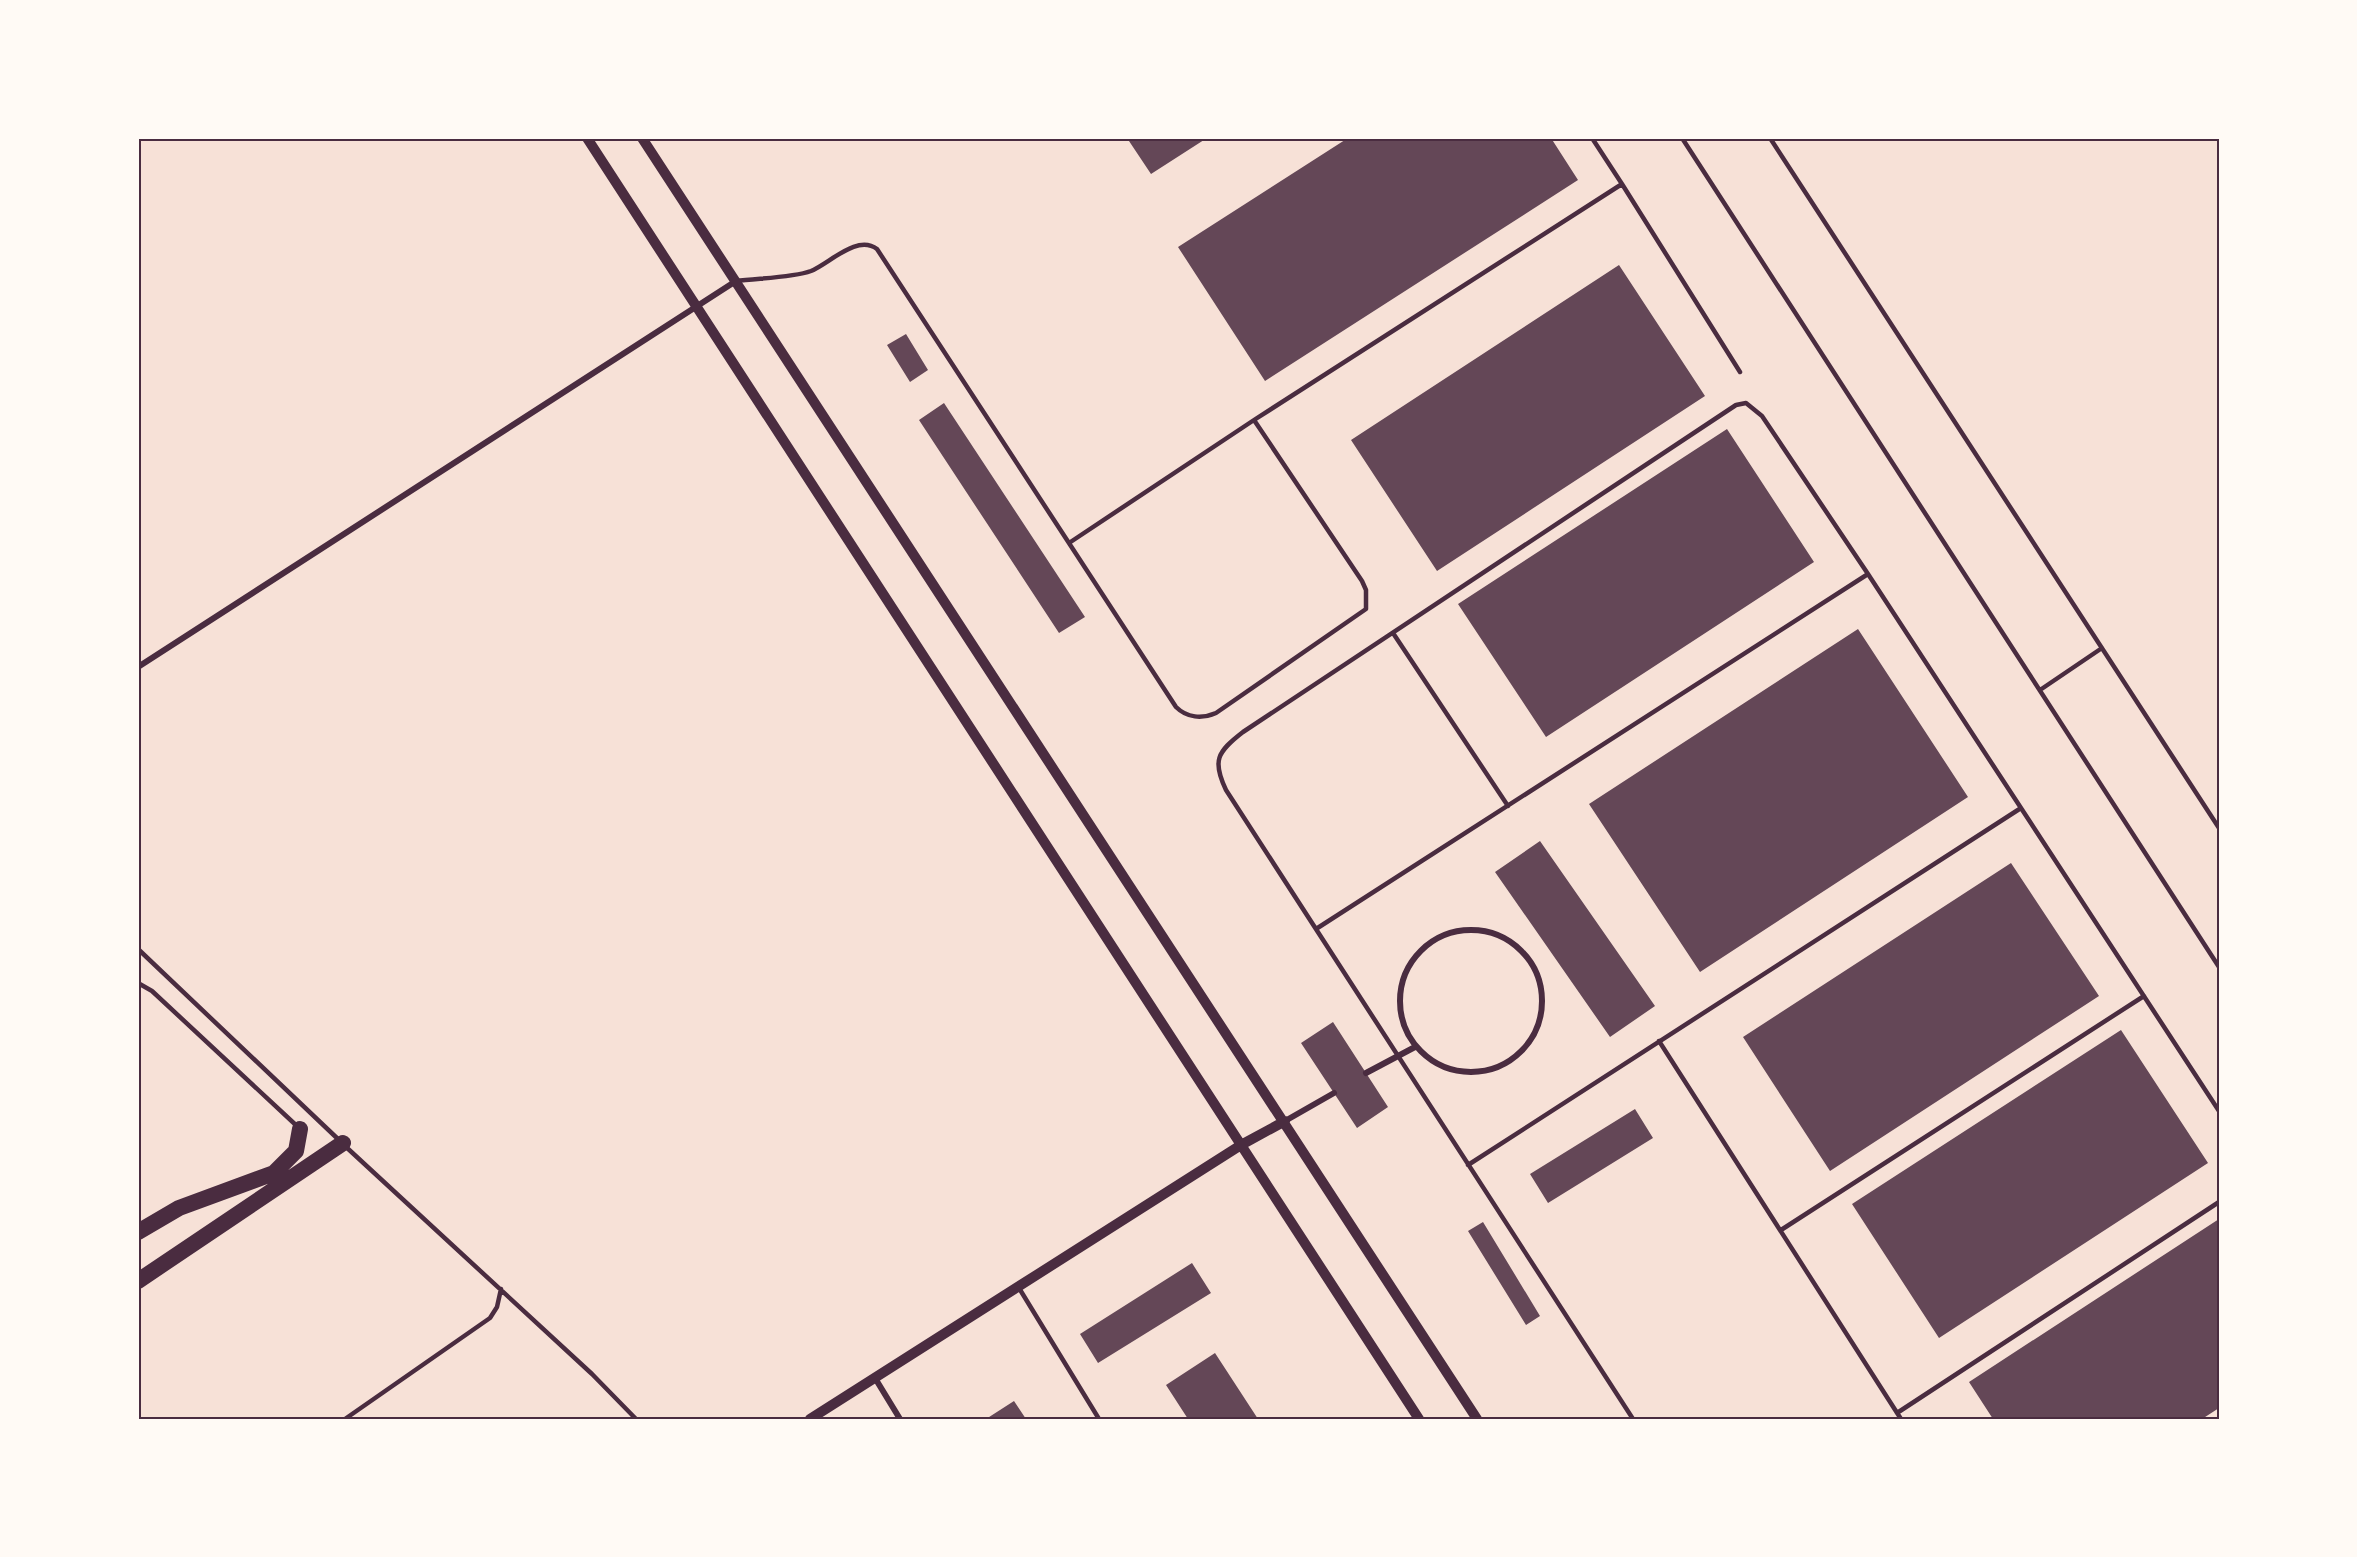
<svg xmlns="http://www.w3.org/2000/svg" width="2357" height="1557" font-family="Cabin,sans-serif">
<rect width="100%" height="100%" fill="#f7e1d7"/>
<path fill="#644757" d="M1127,138h80l-56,36z
M1348,138h203l27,42 -313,201 -87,-134z
M1619,265l86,131 -268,175 -86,-131z
M906,334l22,36 -18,12 -23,-37z
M944,403l141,214 -26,16 -140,-213z
M1727,429l87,133 -268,175 -88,-133z
M1858,629l110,168 -268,175 -111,-168z
M1540,841l115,165 -45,31 -115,-165z
M2011,863l88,133 -269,175 -87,-134z
M1333,1022l55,85 -31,21 -56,-85z
M2121,1030l87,133 -269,175 -87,-134z
M1635,1109l18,29 -105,65 -18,-29z
M2219,1219v189l-17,11h-209l-24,-37z
M1483,1222l57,94 -14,9 -58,-94z
M1192,1263l19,30 -113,70 -18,-29z
M1215,1353l43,66h-70l-22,-34z
M1014,1401l12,18h-40z"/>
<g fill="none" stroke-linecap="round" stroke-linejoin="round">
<path stroke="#4a2c40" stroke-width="4.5" d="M1592,138l30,46
M1682,138l537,829
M1770,138l449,690
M736,281c22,-3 56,-3 75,-10 19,-8 46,-37 66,-22l299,458c11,11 26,12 40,6l150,-104v-19l-4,-9 -108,-161
M1069,543l185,-123 368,-236 118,188
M1393,633l115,173
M2040,690l62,-42
M1316,929l552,-355
M138,949l201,191
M138,983l14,8 146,136
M1659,1041l242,378
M345,1146l247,228 44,45
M1468,1165l553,-357
M1781,1230l363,-234
M1019,1288l80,131
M1897,1413l322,-211
M345,1419l145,-101 7,-11 4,-18
M1633,1419l-407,-629c-14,-29 -9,-38 17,-58l493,-327 10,-2 16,13 106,158 351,537"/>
<path stroke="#4a2c40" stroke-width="6" d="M138,667l598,-386
M1400 1001a71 71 0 1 1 142 0a71 71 0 1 1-142 0Z
M1366,1073l49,-26
M1285,1121l49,-28
M875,1378l25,41"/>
<path stroke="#4a2c40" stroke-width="10" d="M587,138l832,1281
M642,138l835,1281
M810,1419l431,-274 44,-24"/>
<path stroke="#4a2c40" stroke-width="16" d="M138,1232l41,-24 95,-35 22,-22 4,-22
M138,1281l205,-138"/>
</g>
<rect width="2357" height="1557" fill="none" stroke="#fffaf5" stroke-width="279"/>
<rect x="140" y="140" width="2078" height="1278" fill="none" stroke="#4a2c40" stroke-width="2"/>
</svg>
